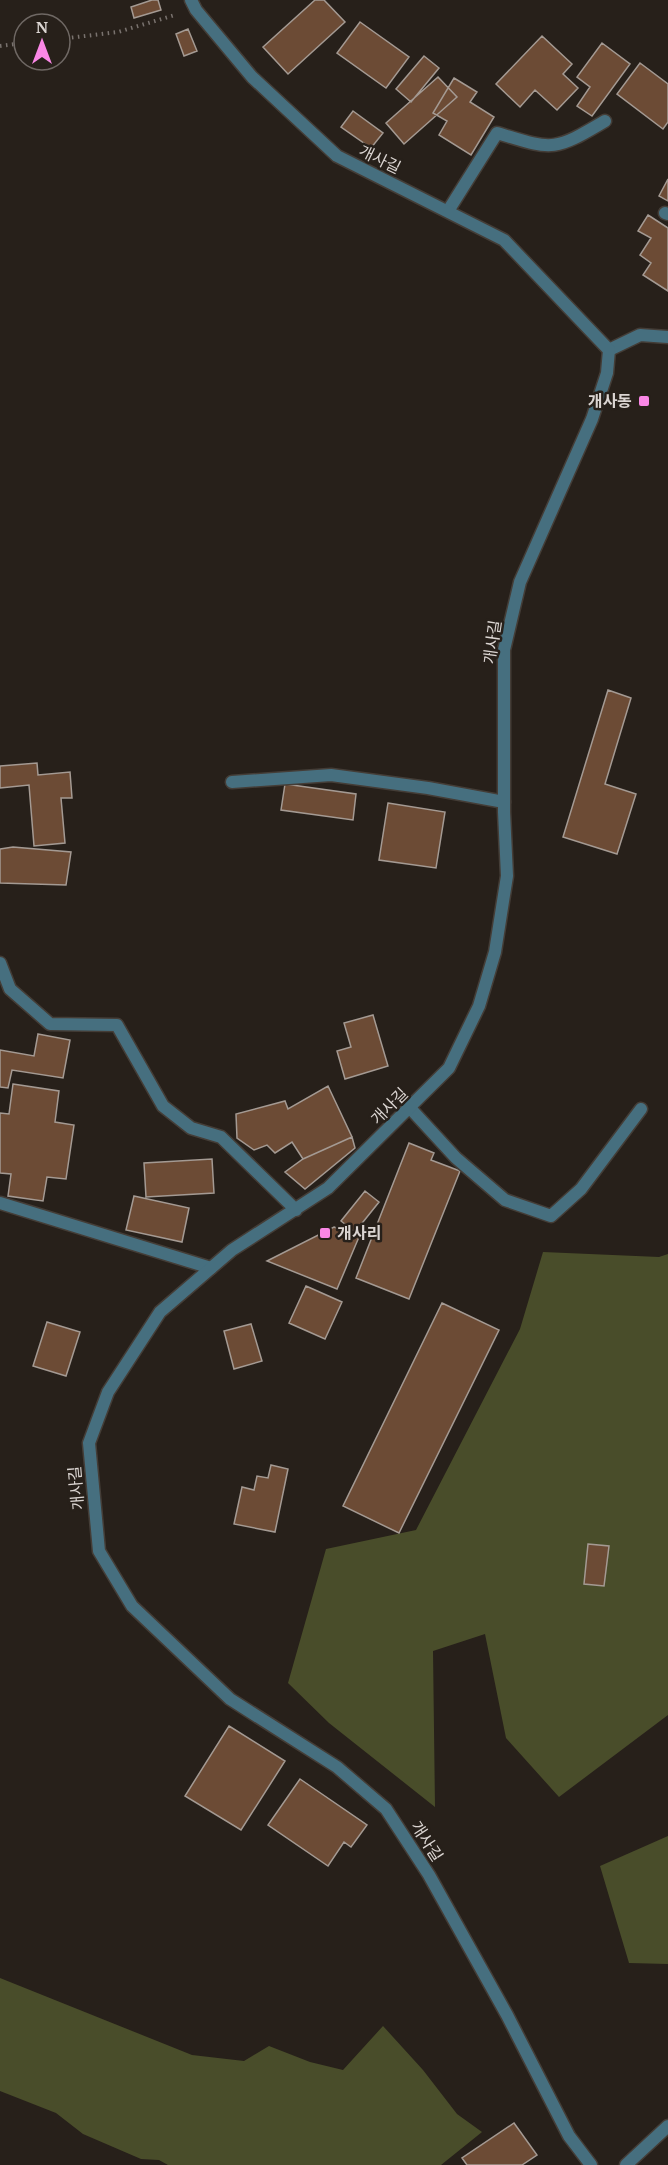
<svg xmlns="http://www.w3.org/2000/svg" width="668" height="2165" font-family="'PT Serif','Noto Sans KR',serif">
<rect width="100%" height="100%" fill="#27201a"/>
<path fill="#494d2a" d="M543,1252l116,5 9,-3v461l-109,82 -53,-59 -21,-104 -52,17 2,156 -106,-84 -41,-40 38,-134 90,-19 104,-201z
M668,1836v128l-39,-1 -29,-97z
M0,1978l192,77 52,6 25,-15 41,16 33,8 40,-44 40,44 34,44 25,18 -41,33h-273l-9,-5 -18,-1 -58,-25 -27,-21 -56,-22z"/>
<path fill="#6c4b35" stroke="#a49a93" stroke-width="1.5" d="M152,0h6l3,10 -27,8 -3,-11z
M315,0h9l21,22 -57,52 -25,-27z
M360,22l49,35 -23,31 -49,-35z
M188,29l9,22 -13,5 -8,-22z
M542,36l30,28 -9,10 15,14 -21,22 -22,-20 -15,17 -24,-23z
M602,43l28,21 -38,52 -15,-10 13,-19 -13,-10z
M424,56l15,12 -28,34 -15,-13z
M640,63l28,21v38l-5,7 -46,-35z
M438,77l19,20 -53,47 -18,-21z
M454,78l23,14 -7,10 24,15 -23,38 -32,-20 8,-14 -14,-8z
M353,111l30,22 -12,15 -30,-21z
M668,179v22l-9,-5z
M648,215l20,13v63l-25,-16 8,-12 -11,-8 11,-17 -13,-7z
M608,690l23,8 -26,86 31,10 -19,60 -54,-17z
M37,763l1,12 32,-3 2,26h-11l4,45 -31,3 -5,-61 -29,3v-22z
M285,784l71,10 -3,26 -72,-10z
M388,803l57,9 -9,56 -57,-8z
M13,847l58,5 -5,33 -66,-2v-34z
M373,1015l15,51 -43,13 -8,-28 14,-4 -7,-24z
M38,1034l32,6 -7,38 -51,-8 -4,18 -8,-1v-37l34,6z
M13,1084l46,7 -4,31 19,3 -8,54 -19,-2 -4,24 -35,-5 3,-22 -11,-1v-60l9,1z
M328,1086l24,51 -49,22 -11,-17 -17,11 -8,-8 -13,5 -17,-12 -1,-24 49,-13 3,8z
M352,1137l3,11 -50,41 -20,-17 18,-13z
M409,1143l25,10 -3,7 29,11 -51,128 -53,-21z
M212,1159l2,34 -68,4 -2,-34z
M365,1191l14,11 -24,30 -14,-11z
M134,1196l55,12 -7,34 -56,-12z
M334,1227l25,10 -22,52 -70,-28z
M306,1286l36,16 -17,37 -36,-16z
M442,1303l57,27 -100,203 -56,-27z
M47,1322l33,10 -14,44 -33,-10z
M251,1324l11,37 -28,8 -10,-38z
M271,1465l17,4 -13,63 -41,-8 8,-37 12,3 3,-14 11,2z
M588,1544l21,2 -5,40 -20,-2z
M229,1726l56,35 -44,69 -56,-34z
M300,1779l67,46 -16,22 -7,-5 -16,24 -60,-41z
M514,2123l23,32 -15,10h-55l-5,-7z"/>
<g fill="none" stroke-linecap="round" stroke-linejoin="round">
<g stroke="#443d37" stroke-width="15">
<path id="service" d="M448,211l49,-78c56,17 56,19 108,-12
M665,213l3,1
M609,350l31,-15 28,2
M232,782l99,-7 97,13 76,14
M410,1108l46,50 49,42 46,16 30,-27 60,-80
M0,1203l211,65"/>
</g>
<g stroke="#443d37" stroke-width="15">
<path id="minor" d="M191,0l5,10 56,67 85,79 167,84 105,110 -2,23 -15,46 -72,163 -16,68v162l3,64 -12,76 -16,54 -30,62 -121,120 -96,62 -72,62 -52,80 -19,51 10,108 33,55 98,93 107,68 49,42 43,66 78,140 62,121 22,29
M0,963l10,26 40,35 67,1 46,81 28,22 30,9 75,73
M626,2165l42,-39"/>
</g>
<path stroke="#79726e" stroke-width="4" stroke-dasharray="1.5 4.5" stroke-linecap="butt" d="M60,39l58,-7 57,-17
M0,46l24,-3"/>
<use href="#service" stroke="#466f7f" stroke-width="12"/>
<use href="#minor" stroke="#466f7f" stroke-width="12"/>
</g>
<g fill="#fa87e6" stroke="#27201a" stroke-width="2">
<rect x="638" y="395" width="12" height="12" rx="3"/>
<rect x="319" y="1227" width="12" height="12" rx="3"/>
</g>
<g text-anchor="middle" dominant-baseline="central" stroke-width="5" stroke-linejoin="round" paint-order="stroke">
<g font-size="16" fill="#dbd5d2" stroke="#27201a">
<text transform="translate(380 159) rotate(26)">개사길</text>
<text transform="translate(492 642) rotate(-82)">개사길</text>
<text transform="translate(389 1106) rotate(-45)">개사길</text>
<text transform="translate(76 1488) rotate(-95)">개사길</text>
<text transform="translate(427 1841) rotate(57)">개사길</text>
</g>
<g font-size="16" font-weight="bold" fill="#dbd5d2" stroke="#27201a" text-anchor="end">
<text x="632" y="401">개사동</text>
<text x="337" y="1233" text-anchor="start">개사리</text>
</g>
</g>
<g transform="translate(42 42)"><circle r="28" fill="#27201a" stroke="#6f6864" stroke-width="1.5"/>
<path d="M0-4.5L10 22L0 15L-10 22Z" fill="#fa87e6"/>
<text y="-9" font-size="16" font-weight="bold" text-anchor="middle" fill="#dbd5d2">N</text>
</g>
</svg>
